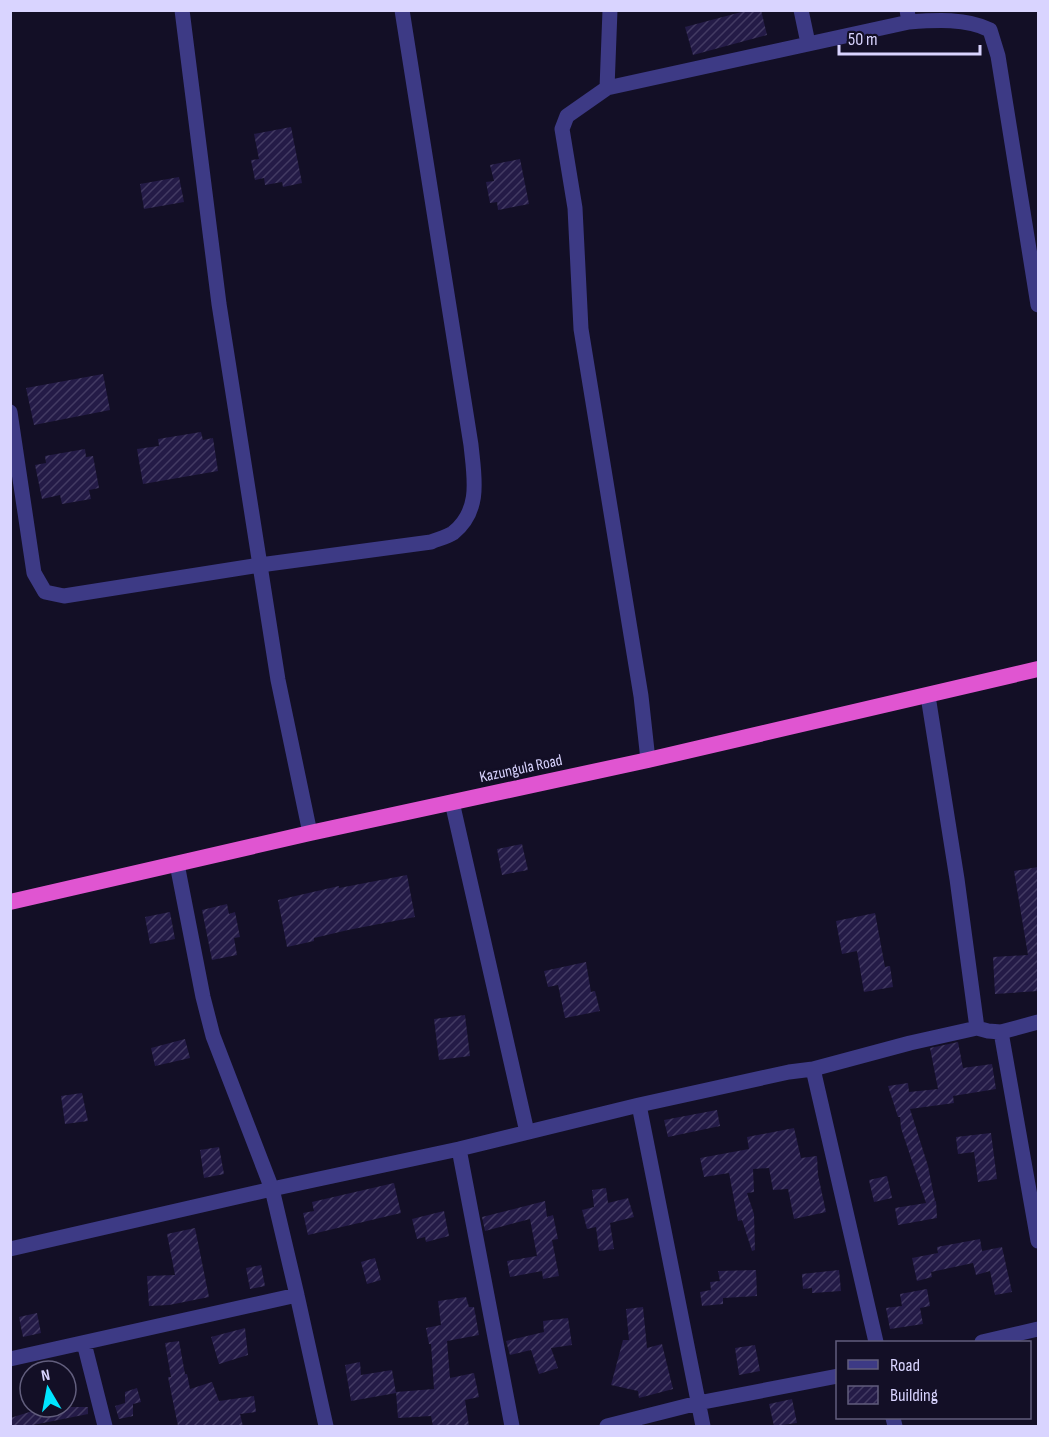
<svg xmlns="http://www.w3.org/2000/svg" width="1049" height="1437" font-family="'Sofia Sans Condensed',sans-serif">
<defs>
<pattern id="building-hatch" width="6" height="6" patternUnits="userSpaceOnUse" patternTransform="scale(1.5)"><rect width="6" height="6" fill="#241b47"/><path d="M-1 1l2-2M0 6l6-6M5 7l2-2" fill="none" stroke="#433b63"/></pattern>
</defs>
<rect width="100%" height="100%" fill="#130f26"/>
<path fill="url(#building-hatch)" d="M749,10h12l6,25 -74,20 -8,-28z
M291,127l11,56 -19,4 -1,-5 -17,3 -1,-7 -9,2 -4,-20 8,-1 -5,-25z
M520,159l9,45 -31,6 -1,-8 -7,1 -4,-21 8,-1 -4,-16z
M179,177l5,25 -40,7 -4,-25z
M103,374l7,36 -76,15 -8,-37z
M201,432l2,8 10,-2 5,33 -75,13 -6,-35 22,-3 -1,-7z
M85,449l1,8 7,-1 6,32 -10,2 2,9 -29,5 -2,-9 -18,4 -7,-34 11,-2 -1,-7z
M522,844l6,26 -26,5 -5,-26z
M1038,867v124l-43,3 -2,-37 35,-2 -14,-84z
M407,875l8,42 -67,13 -34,8v3l-27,6 -9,-47 61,-14v2z
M227,904l2,10 6,-2 5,25 -6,1 3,17 -25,5 -10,-50z
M170,912l5,27 -25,5 -5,-27z
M875,913l10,54 5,-1 3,21 -29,5 -7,-41 -15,3 -6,-33z
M586,962l5,30 4,-1 5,20 -35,7 -7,-33 -10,2 -4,-16z
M465,1015l5,41 -31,4 -5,-41z
M185,1039l5,19 -35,8 -4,-18z
M958,1042l5,26 29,-4 4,25 -43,7 1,7 -44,6 18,57 7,35 -8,2 9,-2 1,17 -39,7 -3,-17 31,-5 -25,-75 -1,-11h-2l-10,-31 20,-3 1,9 29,-3 -8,-41z
M82,1093l6,28 -23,3 -4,-28z
M717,1110l3,16 -52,11 -4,-17z
M794,1128l7,30 16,-2 1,19 8,37 -32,7 -6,-30 -15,1 -4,-22 -16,1 1,23 -7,1 7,21 1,36 -3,1 -10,-31 -4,1 -9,-48 -25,4 -4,-19 49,-9 -2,-12z
M991,1133l6,46 -19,3 -4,-30 -16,2 -2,-17z
M219,1147l5,27 -20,4 -4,-28z
M887,1176l5,22 -18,4 -5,-22z
M394,1183l7,30 -93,22 -5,-22 11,-2 -2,-9z
M606,1188l2,15 20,-5 6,19 -24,6 4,26 -15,2 -3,-24 -9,2 -5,-19 12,-3 -2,-17z
M545,1201l2,16 6,-2 5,24 -6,1 7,36 -16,3 -1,-8 -32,6 -3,-16 30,-5 -7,-37 -45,12 -3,-14z
M444,1211l5,25 -23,6 -1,-5 -8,2 -5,-20z
M195,1228l14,69 -40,8 -20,1 -2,-30 28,-1 -8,-41z
M980,1239l2,12 20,-4 10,45 -17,3 -5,-24 -14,4 -3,-12 -42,9 1,5 -15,4 -5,-23 26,-5 -1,-6z
M375,1258l6,22 -14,4 -6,-22z
M261,1265l4,21 -15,3 -4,-21z
M756,1270l1,26 -34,2v6l-21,2 -2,-14 11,-2 -1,-8 10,-1 -2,-10z
M839,1270l2,21 -29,2v-5l-9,1 -1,-15z
M927,1289l3,17 -10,2 3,16 -33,5 -4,-21 16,-2 -2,-12z
M466,1297l3,10h5l5,28 -32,6 3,37 24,-5 5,24 -14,3 4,26h-36l-2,-10 -33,2 -2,-26 38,-3 -3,-45h-2l-3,-16 15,-3 -3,-24z
M643,1307l4,41 15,-4 11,45 -34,9 -1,-7 -27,-6 12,-45h6l-3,-31z
M37,1313l4,20 -18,4 -4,-20z
M568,1318l4,27 -21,3 7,20 -19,6 -8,-24 -21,5 -4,-14 38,-9 -1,-11z
M245,1328l3,27 -29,9 -8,-27z
M179,1341l6,33h2l3,15 22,-7 7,19 35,-5 2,16 -16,2 3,12h-65l-10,-49h3l-6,-34z
M755,1345l5,26 -21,4 -4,-27z
M360,1362l1,13 31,-5 4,23 -45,8 -6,-36z
M137,1388l4,14 -8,2v12l-14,3 -4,-13 10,-3v-11z
M792,1399l5,24 -23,3 -5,-22z
M46,1407h42v7l-60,12h-18v-8z"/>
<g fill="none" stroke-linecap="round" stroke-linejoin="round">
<path stroke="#3d3a85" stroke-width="15" d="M182,10l37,294 59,376 32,153
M801,10l7,33
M907,10l2,12c26,-2 58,-4 81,8l8,26 40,249
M607,88l3,-78
M10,412l24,161 11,19 19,4 196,-31 171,-23c7,-3 16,-5 22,-9 29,-23 21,-57 18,-88l-69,-435
M648,760l-7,-64 -60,-367 -6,-121 -13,-79 5,-13 40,-28 302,-66
M452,802l75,330
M977,1028l11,3 13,1 37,209
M1001,1032l37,-10
M813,1069l63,273
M639,1105l64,321
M459,1149l53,277
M10,1249l262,-60 -59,-153 -10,-39 -26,-133
M297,1295l29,131
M982,1342l56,-13
M84,1343l21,83
M10,1359l287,-64 -25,-106 187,-40 180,-44 150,-33 24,-3 97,-26 67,-15 -20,-149 -29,-183
M893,1418l2,8
M607,1426l91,-23 140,-27"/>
<path stroke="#e055d1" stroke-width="16" d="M10,902l300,-69 338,-73 390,-91"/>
</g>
<g text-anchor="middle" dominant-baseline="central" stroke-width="5" stroke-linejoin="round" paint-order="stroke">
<g font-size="16" fill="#d9d4ff" stroke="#130f26">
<text transform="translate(521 769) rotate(-12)">Kazungula Road</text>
</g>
</g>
<rect width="1049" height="1437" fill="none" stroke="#d9d4ff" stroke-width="24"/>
<rect x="836" y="1341" width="195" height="78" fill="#130f26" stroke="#625e7d" stroke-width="1.5"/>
<rect x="848" y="1360" width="30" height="9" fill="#3d3a85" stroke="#625e7d" stroke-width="1.5"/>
<text x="890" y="1371" font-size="18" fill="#d9d4ff">Road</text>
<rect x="848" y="1386" width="30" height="18" fill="url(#building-hatch)" stroke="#625e7d" stroke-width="1.5"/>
<text x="890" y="1401" font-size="18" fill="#d9d4ff">Building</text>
<g transform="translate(48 1389) rotate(350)"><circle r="28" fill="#130f26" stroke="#625e7d" stroke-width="1.5"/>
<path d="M0-4.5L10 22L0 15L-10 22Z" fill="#00e5ff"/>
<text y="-9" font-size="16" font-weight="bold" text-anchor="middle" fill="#d9d4ff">N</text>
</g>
<path d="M839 45v9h141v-9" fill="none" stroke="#d9d4ff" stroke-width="3"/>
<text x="848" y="45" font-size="18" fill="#d9d4ff" stroke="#130f26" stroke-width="4.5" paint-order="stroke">50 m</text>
</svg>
